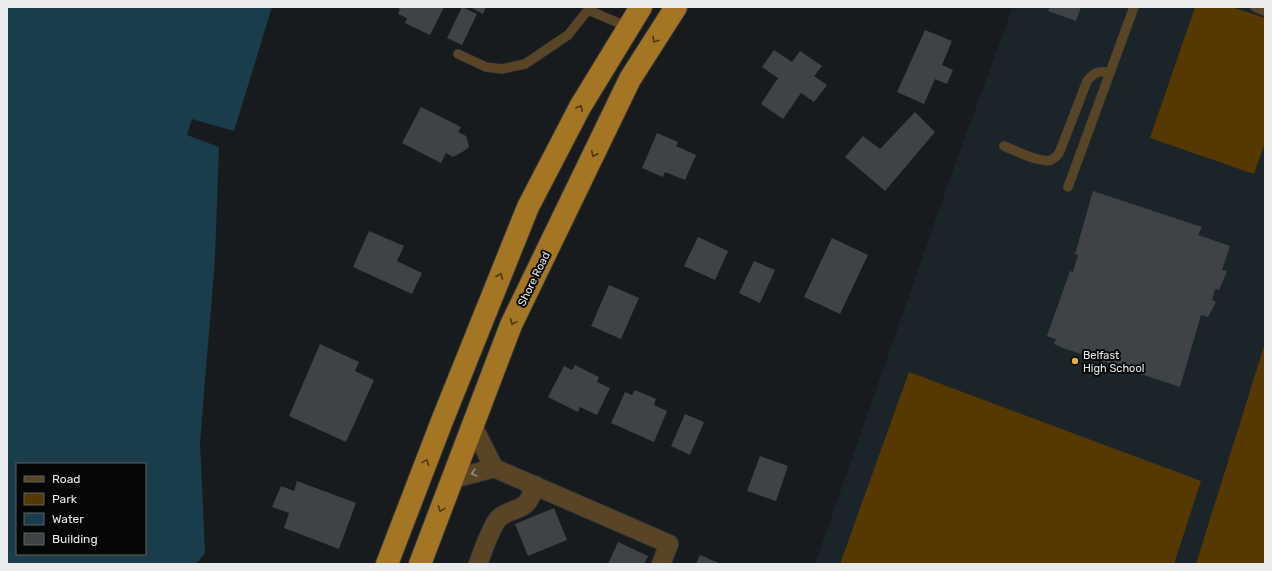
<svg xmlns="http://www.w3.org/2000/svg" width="1272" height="571" font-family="Rubik,sans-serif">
<rect width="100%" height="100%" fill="#181b1d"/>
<path fill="#1b2529" d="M1013,7h252v557h-450l142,-405z"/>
<path fill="#563900" d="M1195,7h37l33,11v125l-11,31 -104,-36z
M1265,343v221h-69z
M909,372l292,109 -27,83h-334z"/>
<path fill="#1a3d4c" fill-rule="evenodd" d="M7,7h265l-38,124 -42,-12 -5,16 32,12 -4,112 -15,183 5,111 -9,11h-189zM17,464h128v90h-128z"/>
<path fill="#3f4345" d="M396,7h48l-14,28 -25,-12 2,-5 -9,-4 2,-5z
M462,7l15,7 -15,31 -15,-7z
M470,7h16l-3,7z
M1050,7h31l-5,14 -28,-10z
M925,30l27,11 -10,24 11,5 -6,14 -12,-5 -11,25 -27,-12z
M774,50l18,12 8,-11 22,15 -8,10 13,9 -13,17 -13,-9 -18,26 -22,-15 17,-26 -16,-11z
M421,107l40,20 -3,5 8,4 2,6 1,5 -5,4 -11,6 -7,-4 -5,10 -39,-20z
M915,112l20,20 -50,59 -40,-34 18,-21 17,13z
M657,133l21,9 -2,4 20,9 -11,25 -20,-8 -2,5 -21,-9z
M1093,191l109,36 -4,8 32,11 -8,24 5,1 -8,19 -4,-1 -3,11 4,2 -8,15 -7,-2 -21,72 -117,-39 -9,-4 2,-5 -9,-3 23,-65 3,1 5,-17 -3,-1z
M369,231l35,15 -7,15 25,12 -10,21 -59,-27z
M698,237l30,14 -13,29 -31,-14z
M832,238l36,17 -28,59 -36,-17z
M754,261l21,9 -15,33 -21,-10z
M609,285l30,13 -18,41 -30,-13z
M320,344l39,18 -4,9 19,9 -28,62 -57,-26z
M575,365l24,12 -2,5 13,6 -13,27 -17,-8 -2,5 -30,-15 16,-31 8,4z
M635,390l21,9 -2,6 13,6 -13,31 -43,-19 14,-31 7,3z
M685,414l19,8 -14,33 -19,-9z
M760,456l28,10 -12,35 -29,-10z
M297,481l59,22 -17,46 -55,-21 5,-15 -17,-6 9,-21 13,5z
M554,508l13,32 -39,16 -13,-32z
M618,542l30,14 -4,8h-36z
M700,555l21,9h-25z"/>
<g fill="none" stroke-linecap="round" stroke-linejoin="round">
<g stroke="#35383a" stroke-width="10">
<path id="service" d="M1255,7l10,4
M458,54l28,13 16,2 23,-5 43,-29 20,-25 40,17
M1004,146c10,4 37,18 47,14 5,-2 7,-5 9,-9l27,-70c7,-9 13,-11 23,-8
M1068,187l66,-180"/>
</g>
<g stroke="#35383a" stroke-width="20">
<path id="minor" d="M494,468l175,76 -8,20
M453,479l41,-11 -21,-42
M478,564c5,-13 12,-35 20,-45 6,-7 17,-8 25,-13 7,-4 9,-13 12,-21"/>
</g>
<g stroke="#35383a" stroke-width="24">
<path id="trunk" d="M387,564l55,-143 86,-214 52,-100 61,-100
M420,564l91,-239 119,-246 46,-72"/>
</g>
<use href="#service" stroke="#594525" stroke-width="9"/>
<use href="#minor" stroke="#594525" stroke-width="18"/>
<use href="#trunk" stroke="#a47523" stroke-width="22"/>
</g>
<defs><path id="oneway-chevron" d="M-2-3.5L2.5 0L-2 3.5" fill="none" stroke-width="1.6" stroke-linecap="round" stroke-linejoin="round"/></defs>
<g stroke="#4d3813">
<use href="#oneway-chevron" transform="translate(655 40) rotate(123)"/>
<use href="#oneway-chevron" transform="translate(580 108) rotate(-61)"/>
<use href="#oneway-chevron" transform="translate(594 154) rotate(116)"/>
<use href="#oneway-chevron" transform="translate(500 276) rotate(-68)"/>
<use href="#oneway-chevron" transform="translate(513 322) rotate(114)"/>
<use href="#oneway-chevron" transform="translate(426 462) rotate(-69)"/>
<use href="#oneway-chevron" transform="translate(441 509) rotate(111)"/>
</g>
<use stroke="#9a907f" href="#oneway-chevron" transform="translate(474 473) rotate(165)"/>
<circle fill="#ebaa39" stroke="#050606" stroke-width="1.5" cx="1075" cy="361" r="4"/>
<g text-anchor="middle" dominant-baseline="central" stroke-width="4" stroke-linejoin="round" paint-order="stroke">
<g font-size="11" fill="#e9ebec" stroke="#050606">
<text transform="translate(534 279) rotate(-64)">Shore Road</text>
</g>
<g font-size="11" fill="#e9ebec" stroke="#050606" text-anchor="start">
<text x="1083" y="355">Belfast<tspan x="1083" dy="13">High School</tspan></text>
</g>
</g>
<rect width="1272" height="571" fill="none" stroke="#e9ebec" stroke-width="16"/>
<rect x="16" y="463" width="130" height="92" fill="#050606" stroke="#606262"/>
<rect x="24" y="476" width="20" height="6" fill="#594525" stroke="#606262"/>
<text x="52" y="483" font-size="12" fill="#e9ebec">Road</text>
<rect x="24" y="493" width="20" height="12" fill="#563900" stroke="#606262"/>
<text x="52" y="503" font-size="12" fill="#e9ebec">Park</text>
<rect x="24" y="513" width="20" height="12" fill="#1a3d4c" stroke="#606262"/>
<text x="52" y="523" font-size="12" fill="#e9ebec">Water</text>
<rect x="24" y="533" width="20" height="12" fill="#3f4345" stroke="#606262"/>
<text x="52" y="543" font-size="12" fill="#e9ebec">Building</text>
</svg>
